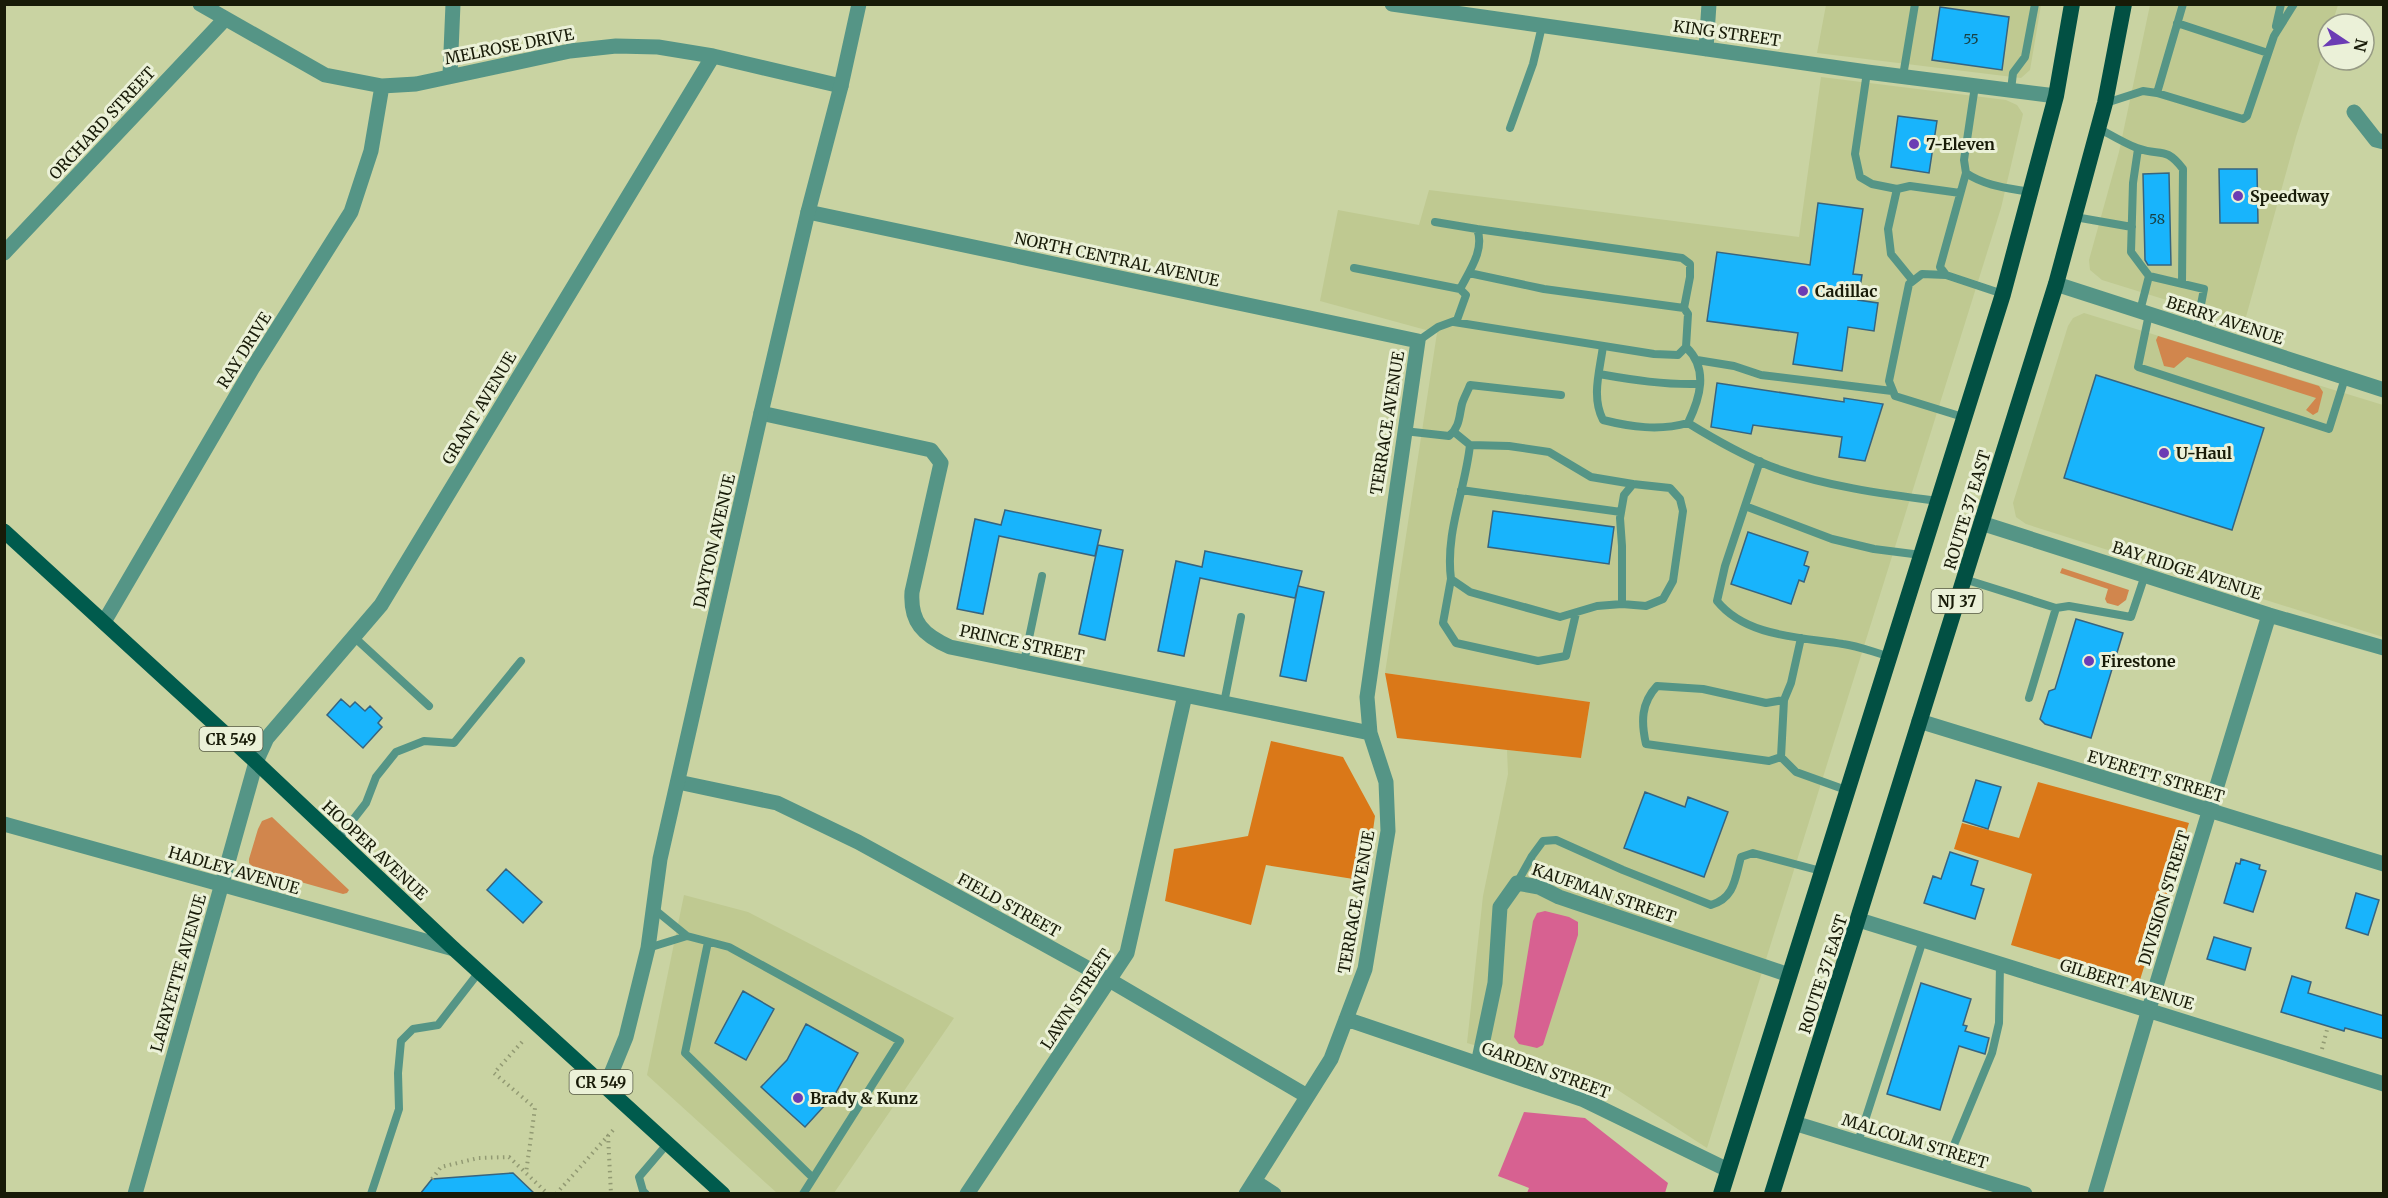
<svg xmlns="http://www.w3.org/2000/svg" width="2388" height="1198" font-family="Merriweather,serif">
<rect width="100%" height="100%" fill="#c9d3a2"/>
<path fill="#bfc991" d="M1826,5h215l-11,65 -9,8 -204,-25z
M2150,5h188l-6,19h-4v11l-32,102 -52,187 -142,-44 -12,-10 -1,-10 30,-108z
M1821,77l185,23 11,5 6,9 -22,94 -294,940 -97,-63 -143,-42 16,-147 25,-122 -1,-24 74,8 9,-56 -205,-29 52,-340 -117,-32 18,-91 81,15 10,-35 370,47z
M2084,313l299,92v232l-357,-113 -10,-7 -3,-14 55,-177 5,-8z
M684,895l64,17 206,106 -120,175h-57l-130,-118z"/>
<path fill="#d1864d" d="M2158,336l161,50 4,6 -5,20 -5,3 -7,-5 10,-12 -129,-41 -13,11 -10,-2 -8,-26z
M2062,568l67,22 -3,10 -8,6 -11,-3 -2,-4 3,-10 -48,-16z
M272,817l77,73 -2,3 -4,1 -88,-25 -6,-6v-4l9,-30 4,-8z"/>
<path fill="#da7818" d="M1385,673l205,29 -9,56 -184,-20z
M1271,741l72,16 32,59 -9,65 -100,-16 -15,60 -86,-24 9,-52 74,-13z
M2038,782l151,41 -50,160 -128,-38 21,-71 -78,-25 8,-26 57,15z"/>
<path fill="#d76191" d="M1545,911l24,6 9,5v13l-35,110 -6,3 -18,-4 -5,-7 19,-116 4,-8z
M1524,1112l61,6 83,65 -3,10h-138l2,-5 -31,-12z"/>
<path fill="#18b4fc" stroke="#37647f" stroke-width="1.5" d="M1940,7l69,10 -7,53 -70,-10z
M1898,116l39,5 -8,52 -38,-6z
M2219,169h38l1,54h-38z
M2169,173l2,92h-23l-3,-5 -2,-86z
M1818,203l45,6 -10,65 9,1 -4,25 20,3 -4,28 -26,-4 -6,44 -49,-7 5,-31 -91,-12 10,-69 93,13z
M2096,375l168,53 -32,102 -168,-52z
M1717,383l127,19v-4l39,6 -18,57 -26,-4 3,-20 -89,-12 -2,9 -40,-7z
M1005,510l96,20 -6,26 -96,-20 -16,78 -26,-5 18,-90 26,6z
M1493,511l121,16 -5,37 -121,-17z
M1748,532l60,20 -4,13 5,2 -5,15 -5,-2 -8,24 -60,-20z
M1098,545l25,5 -18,90 -26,-6z
M1205,551l97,20 -7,27 -95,-20 -16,78 -26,-5 18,-90 26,6z
M1298,586l26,6 -18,89 -26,-5z
M2076,619l47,14 -32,105 -46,-14 -5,-5 9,-28 6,-2z
M341,699l9,8 5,-5 10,9 5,-5 12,12 -4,5 4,4 -19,21 -36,-33z
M1976,780l25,7 -13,42 -25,-8z
M1645,792l40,15 3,-10 40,15 -24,65 -80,-29z
M1950,852l28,9 -7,24 13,4 -9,30 -51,-16 9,-27 8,3z
M2241,859l19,6 -1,4 7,2 -13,41 -29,-9 12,-40 4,1z
M506,869l36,33 -19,21 -36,-33z
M2356,893l23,7 -11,35 -22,-7z
M2214,937l37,11 -6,22 -38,-11z
M2292,976l19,6 -3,11 76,23v23l-39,-11 -1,3 -63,-19z
M1921,983l50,16 -8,26 4,1 -2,5 24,7 -4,16 -26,-8 -19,64 -53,-16z
M743,991l31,18 -28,51 -31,-17z
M806,1024l52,29 -23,41 -30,33 -44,-40 26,-27z
M513,1173l22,21h-115l12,-15z"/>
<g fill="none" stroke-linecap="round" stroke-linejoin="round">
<path stroke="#929a73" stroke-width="4" stroke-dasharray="1.5 4.5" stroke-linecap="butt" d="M522,1042l-28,31 41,35 -9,65
M2322,1049l6,-23
M608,1135l3,59
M432,1179l9,-12 37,-9 31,-1 39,37
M556,1194l59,-66"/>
<path stroke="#559586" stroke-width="8" d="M2177,23l91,30
M2276,26l5,-22
M1867,72l-12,82 5,23 12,7 25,5
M1903,76l12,-72
M1975,86l-11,74 2,13c19,13 42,15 64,19
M2011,90l2,-17 12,-16 10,-53
M2157,93l26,-89
M2106,103l37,-12 14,2 86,26 4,-3 27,-80 20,-32
M1510,128l23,-64 9,-38
M2098,128c13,7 26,15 39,20 23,9 28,-3 46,21l-1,115
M2138,149l-5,34 -2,69 18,24 55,13 -8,41
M1966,173l-26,94 6,8 57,19
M2075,217l57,10
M1435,222l42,7c8,20 -7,41 -17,60
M1477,229l205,29 8,6v13l-6,31
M1354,268l106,21 6,6 -9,25 -19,7 -20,14
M1946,275l-24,-1 -13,10 -20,97 6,15 68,21
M1913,281l-22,-27 -3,-25 9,-40 13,-3 50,7
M2140,311l9,-35
M2149,314l-11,53 191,62 16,-51
M1454,322l200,32 24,1 8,-8 2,-33 -4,-6 -140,-19 -75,-16
M1603,346c-3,24 -12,51 0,74 28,7 56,11 85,3 12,-25 21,-54 -2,-76
M1697,360l37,6 27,9 131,16
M1599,374c34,6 66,11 100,10
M1688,423c26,16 54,32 82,43 53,20 113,28 168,35
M1404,431l45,5c11,-9 10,-20 13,-32 2,-7 6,-13 8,-19l91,10
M1454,432l16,13c-5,46 -25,87 -19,134l19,13 90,25 37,-11 25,-2 24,2 17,-7 10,-18 10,-70 -3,-12 -10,-11 -37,-4 -9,11 -4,23 2,28v58
M1470,445l39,1 40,6 42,25 42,7
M1760,461l-35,105 -8,35c29,36 83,36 126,43 15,2 30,8 45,12
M1461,490l160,22
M1745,506l87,33 42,10 47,6
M1451,579l-8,44 13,20 82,18 28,-5 10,-43
M1964,579l92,29 -27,90
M2056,608l13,-2 62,11 14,-42
M354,637l75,69
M1024,662l18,-86
M1784,700l-3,57 -12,4 -123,-17c-5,-22 -5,-41 11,-58l46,3 63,14 18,-3 7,-17 10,-45
M1224,703l17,-86
M1781,757l15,15 50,18
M338,839l28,-36 10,-26 20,-25 28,-11 30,2 67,-82
M1517,883l15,-27 11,-15 13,-1 67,30 88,35c24,-7 24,-27 30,-48l12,-4 68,18
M654,909l33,27 42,11 171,94 -97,153
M708,942l-23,111 128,125
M648,948l39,-12
M1858,1142l65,-202
M1944,1169l48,-116 7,-30 1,-59
M371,1194l28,-85 -1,-36 3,-32 12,-12 25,-4 41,-53
M646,1194l-3,-3 -4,-14 29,-34"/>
<path stroke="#559586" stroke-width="15" d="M200,4l125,71 57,11 34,-2 154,-33 46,-5 42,1 55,9 128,30
M1392,4l475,68 189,24
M1706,49l3,-45
M450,75l3,-71
M2354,112l22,28 8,2
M808,212l610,129 -51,356 3,36 16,49 2,49 -23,138 -34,90 -85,135
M4,253l221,-234
M2056,284l328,106
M761,413l170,37 10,13 -29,129c-2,30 11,43 38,55l420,86
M1981,523l288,92 115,33
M104,622l148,-253 99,-157 20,-61 11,-65
M1919,721l465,143
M678,782l99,21 81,39 253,139 196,115
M1859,920l525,164
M1346,1019l238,81 144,70
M1478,1064l17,-81 5,-76 17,-24 22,4 20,10 230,78
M1794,1123l231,71
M1254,1181l20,13
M135,1194l121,-432 11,-24 114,-133 332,-549
M967,1194l160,-241 58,-258
M2095,1194l54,-185 120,-394"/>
<path stroke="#559586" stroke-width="15" d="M4,824l450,125
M606,1086l20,-49 22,-89 12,-89 101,-446 47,-201 33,-126 18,-82"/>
<path stroke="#005b4d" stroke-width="15" d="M4,531l252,231 198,187 269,245"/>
<path stroke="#025043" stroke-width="16" d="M1721,1194l282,-900 53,-198 16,-92
M1772,1194l284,-910 49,-181 19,-99"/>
</g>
<g fill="#6b3cb4" stroke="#ebf1d8" stroke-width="2">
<circle cx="1914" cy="144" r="6"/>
<circle cx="2238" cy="196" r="6"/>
<circle cx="1803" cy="291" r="6"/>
<circle cx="2164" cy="453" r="6"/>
<circle cx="2089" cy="661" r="6"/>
<circle cx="798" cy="1098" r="6"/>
</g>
<g text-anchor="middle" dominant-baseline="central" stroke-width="6" stroke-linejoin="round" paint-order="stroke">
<g font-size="14" fill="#184145">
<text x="1971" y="39">55</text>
<text x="2157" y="219">58</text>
</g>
<g fill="#ebf1d8" stroke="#575b46" stroke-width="1.5">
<rect x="1931.5" y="589" width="51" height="24" rx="4.5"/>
<rect x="199.5" y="727" width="63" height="24" rx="4.5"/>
<rect x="569.5" y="1070" width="63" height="24" rx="4.5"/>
</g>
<g font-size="15" font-weight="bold" fill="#181b08">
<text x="1957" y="601">NJ 37</text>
<text x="231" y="739">CR 549</text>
<text x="601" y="1082">CR 549</text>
</g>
<g font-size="16" fill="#181b08" stroke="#ebf1d8">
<text transform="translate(1727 33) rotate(8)">KING STREET</text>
<text transform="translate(509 46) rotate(-11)">MELROSE DRIVE</text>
<text transform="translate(102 123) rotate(-47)">ORCHARD STREET</text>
<text transform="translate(1117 259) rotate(12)">NORTH CENTRAL AVENUE</text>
<text transform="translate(2225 320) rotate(18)">BERRY AVENUE</text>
<text transform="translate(244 350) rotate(-58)">RAY DRIVE</text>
<text transform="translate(479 408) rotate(-59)">GRANT AVENUE</text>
<text transform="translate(1387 423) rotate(-81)">TERRACE AVENUE</text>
<text transform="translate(1967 510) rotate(-73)">ROUTE 37 EAST</text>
<text transform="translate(714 541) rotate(-77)">DAYTON AVENUE</text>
<text transform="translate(2187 570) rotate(18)">BAY RIDGE AVENUE</text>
<text transform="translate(1022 643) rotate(12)">PRINCE STREET</text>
<text transform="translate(2156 776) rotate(17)">EVERETT STREET</text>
<text transform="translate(375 850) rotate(43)">HOOPER AVENUE</text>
<text transform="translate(234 870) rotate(16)">HADLEY AVENUE</text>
<text transform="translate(1604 893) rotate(19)">KAUFMAN STREET</text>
<text transform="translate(2164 898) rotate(-73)">DIVISION STREET</text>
<text transform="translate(1356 902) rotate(-80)">TERRACE AVENUE</text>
<text transform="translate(1009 905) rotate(29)">FIELD STREET</text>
<text transform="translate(178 973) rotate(-74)">LAFAYETTE AVENUE</text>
<text transform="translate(1823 974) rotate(-72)">ROUTE 37 EAST</text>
<text transform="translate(2127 984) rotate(17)">GILBERT AVENUE</text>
<text transform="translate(1076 999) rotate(-57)">LAWN STREET</text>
<text transform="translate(1546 1070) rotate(20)">GARDEN STREET</text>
<text transform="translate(1915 1141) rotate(17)">MALCOLM STREET</text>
</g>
<g font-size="16" font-weight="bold" fill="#181b08" stroke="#ebf1d8" text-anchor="start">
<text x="1926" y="144">7-Eleven</text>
<text x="2250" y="196">Speedway</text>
<text x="1815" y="291">Cadillac</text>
<text x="2176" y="453">U-Haul</text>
<text x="2101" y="661">Firestone</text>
<text x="810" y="1098">Brady &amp; Kunz</text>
</g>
</g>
<rect width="2388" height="1198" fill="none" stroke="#181b08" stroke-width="12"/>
<g transform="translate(2346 42) rotate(103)"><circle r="28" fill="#ebf1d8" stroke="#979b85" stroke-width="1.5"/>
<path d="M0-4.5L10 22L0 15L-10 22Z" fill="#6b3cb4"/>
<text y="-9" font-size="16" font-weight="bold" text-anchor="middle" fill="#181b08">N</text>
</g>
</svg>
